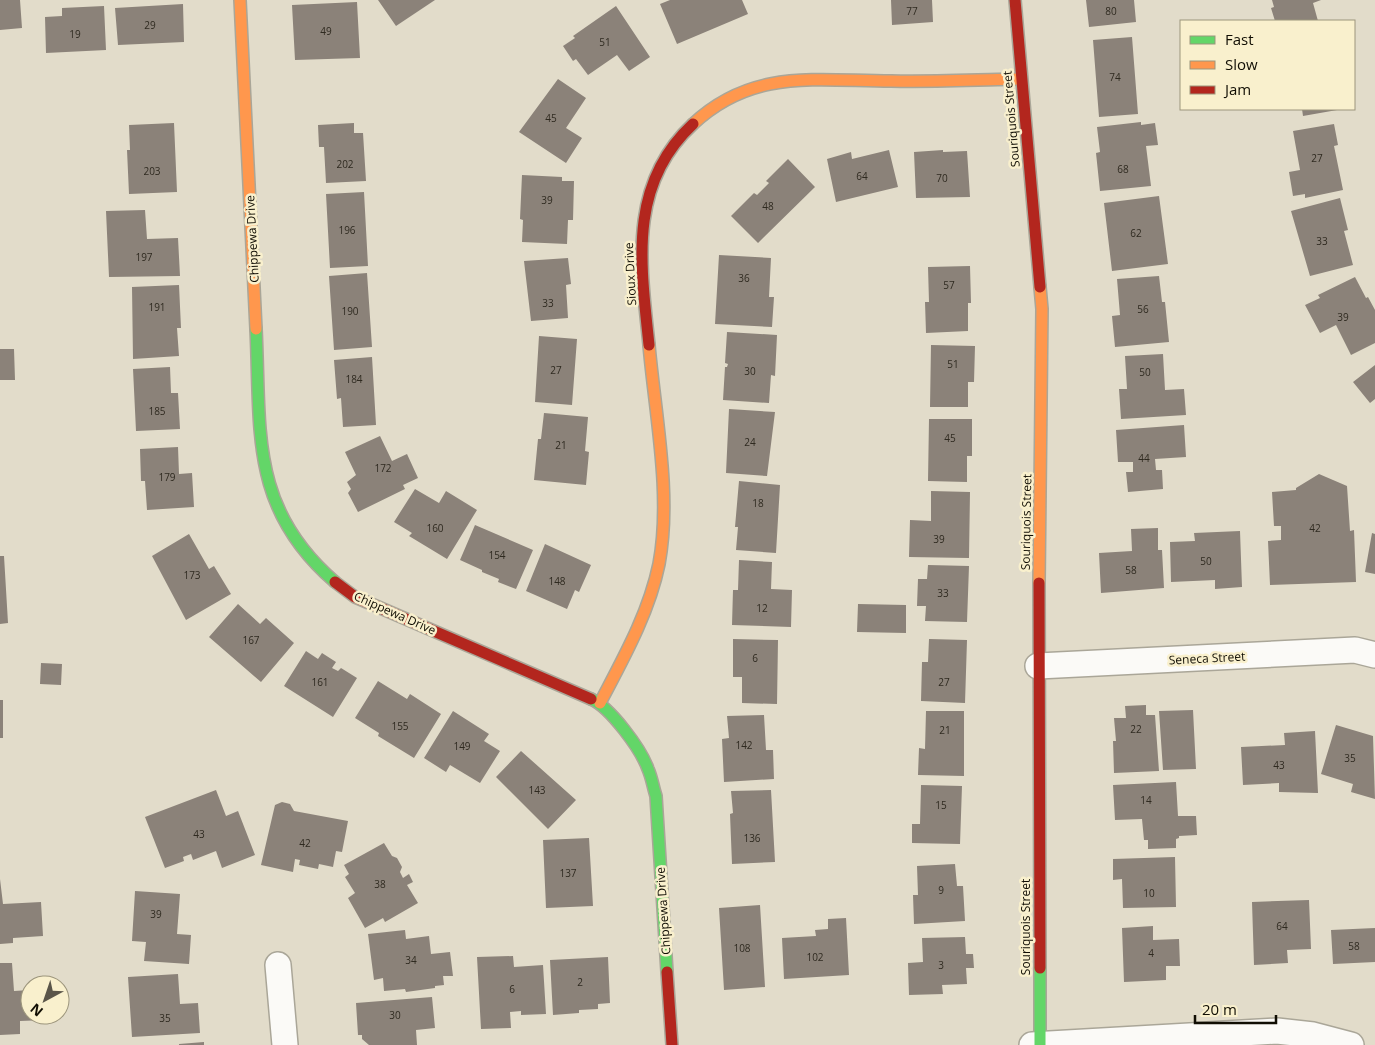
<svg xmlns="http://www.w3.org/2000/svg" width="1375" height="1045" font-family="'Open Sans',sans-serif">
<rect width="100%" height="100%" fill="#e2dcca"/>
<path fill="#8b8279" d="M0,0h20l2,28 -22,2z
M378,0h57l-39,26z
M670,0h72l6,14 -71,30 -17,-40z
M891,0h41l1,22 -41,3z
M1086,0h48l2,22 -47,5z
M1272,0h49l-8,3 5,18h-43l-4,-13 3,-1z
M357,2l3,56 -65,2 -3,-55z
M183,4l1,38 -66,3 -3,-37z
M104,6l2,44 -60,3 -1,-36 17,-1v-8z
M616,6l34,51 -21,14 -12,-16 -29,20 -12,-16 -3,2 -10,-15 12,-8 -2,-2z
M1132,37l6,77 -39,3 -6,-77z
M558,79l28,19 -20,30 16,10 -16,25 -47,-31z
M1302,109h34l1,1 -34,6z
M1141,122v3l14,-2 3,22 -12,1 5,40 -51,5 -4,-38 4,-1 -3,-25z
M174,123l3,69 -48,2 -2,-44h3l-1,-25z
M354,123v10h9l3,48 -40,2 -2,-36h-5l-1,-22z
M1334,124l4,21 -4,1 9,44 -38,8v-4l-12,2 -4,-24 11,-2 -7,-39z
M889,150l9,37 -62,15 -9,-43 24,-7 1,7z
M943,150v2l24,-1 3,46 -54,1 -2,-46z
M788,159l27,28 -57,56 -27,-27 23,-23 3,2 12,-12 -3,-2z
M522,175l40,2v4h12l-1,39h-5l-1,24 -45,-2 1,-22 -3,-1z
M364,192l4,74 -38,2 -4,-74z
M1159,196l9,68 -56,7 -8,-68z
M1340,198l8,32 -4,1 9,34 -43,11 -19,-65z
M145,210l2,29 31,-1 2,38 -71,1 -3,-66z
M719,255l52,3 -2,39h5l-2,30 -57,-3z
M568,258l3,26 -5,1 2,33 -37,3 -7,-60z
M970,266l1,37h-3v28l-42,2 -1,-31h4l-1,-35z
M367,273l5,74 -38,3 -5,-74z
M1159,276l3,26h3l4,40 -54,5 -3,-31 8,-1 -3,-36z
M1355,277l11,21 2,-1 7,13v33l-24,12 -15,-30 -16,8 -15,-28 15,-7 -2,-3z
M179,285l2,43h-4l2,28 -46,3 -1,-72z
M727,332l50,3 -2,41 -4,-1 -2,28 -46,-3 2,-33h2l1,-3 -3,-1z
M539,336l38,3 -5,66 -37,-3z
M931,345l44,1 -1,36h-6v25h-38z
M0,349h14l1,31h-15z
M1163,354l2,36 19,-1 2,26 -65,4 -2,-30h8l-2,-33z
M372,357l4,68 -33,2 -2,-29 -4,1 -3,-39z
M1375,365v34l-5,4 -17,-21z
M170,367l1,26h7l2,36 -44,2 -3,-62z
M729,409l46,3 -8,64 -41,-3z
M544,413l44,4 -3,34 4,1 -3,33 -52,-5 4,-41h3z
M929,419h43v37h-5v26l-39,-1z
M1184,425l2,32 -31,2 1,11h6l1,19 -35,3 -2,-20h7v-10h-15l-2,-32z
M380,436l12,25 15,-7 11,24 -15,7 2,4 -47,23 -10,-19 3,-4 -4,-7 9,-7 -11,-23z
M178,447l1,27 13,-1 2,34 -47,3 -2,-29h-4l-1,-32z
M1319,474l28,12 3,45 4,-1 2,52 -86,3 -2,-44 13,-1v-14h-7l-2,-34 24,-2v-2z
M739,481l41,4 -4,68 -40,-3 2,-23h-3z
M415,489l24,14 7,-12 31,19 -30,49 -38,-23 3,-3 -18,-11z
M931,491l39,1 -1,66 -60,-1 1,-37 21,1z
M475,525l58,25 -17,39 -18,-7 1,-3 -17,-7v-2l-22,-10z
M1158,528v22h4l2,38 -63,5 -2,-40 33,-2 -1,-22z
M1240,531l2,56 -27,2v-9l-44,2 -1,-40 25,-1 -1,-8z
M1372,533l3,1v40l-10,-2z
M189,534l20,35 5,-3 17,28 -45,26 -34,-64z
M545,544l46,21 -12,27 -4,-2 -8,19 -41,-18z
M0,556h4l4,67 -8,1z
M739,560l33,2 -1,27 21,1 -1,37 -59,-2 1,-35h5z
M928,565l41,1 -2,56 -42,-1 1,-15h-9l1,-27h9z
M238,604l22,20 6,-6 28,25 -33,39 -52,-45z
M858,604l48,1v28l-49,-1z
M733,639l45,1 -1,64 -35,-1v-26h-9z
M929,639l38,1 -2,63 -44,-2 1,-39h6z
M306,651l12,8 4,-6 14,9 -4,6 6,3 3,-3 16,10 -24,39 -49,-31z
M41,663l21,1 -1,21 -21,-1z
M378,681l29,18 3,-5 31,20 -27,44 -36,-22 1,-3 -24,-15z
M0,700h3v38h-3z
M1146,705v10h9l4,56 -45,2 -1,-32h3l-2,-23h12l-1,-12z
M1193,710l3,59 -33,1 -4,-59z
M453,711l36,23 -5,7 16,10 -20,32 -30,-18 -4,7 -22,-14z
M926,711h38v65l-46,-1 1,-27 6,1z
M764,715l2,35h7l1,29 -50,3 -2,-43 7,-1 -2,-22z
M1336,725l37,11 2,63 -24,-7 2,-8 -32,-10z
M1315,731l3,62 -39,-1v-9l-36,2 -2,-38 44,-2 -1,-12z
M521,751l55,49 -28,29 -52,-52z
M1176,782l2,34h18l1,19 -18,1v2l-3,1v9l-28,1v-9h-4l-2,-21 -27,1 -2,-35z
M921,785l41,1 -2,58 -48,-1v-19h8z
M216,790l10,26 12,-5 17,44 -33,13 -6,-17 -23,9 -2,-6 -8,3 1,4 -19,7 -20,-51z
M771,790l4,72 -43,2 -2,-50 3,-1 -2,-22z
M282,802l8,2 4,7 54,10 -6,31 -6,-1 -3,16 -14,-3 -1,5 -19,-4 1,-5 -5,-1 -2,13 -32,-7 14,-60z
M589,838l4,68 -47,2 -3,-68z
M384,843l8,13 5,2 5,9 -2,5 3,6 6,-4 4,8 -6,3 11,18 -33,19 -2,-4 -18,10 -17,-30 7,-5 -10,-16 4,-3 -5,-9z
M1175,857l1,50 -53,1 -1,-29 -9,1v-21z
M955,864l2,22h6l2,35 -51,3 -1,-29h5l-1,-29z
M0,879l3,25 38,-2 2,34 -30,2v5l-13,1z
M135,891l45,3 -3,40 14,1 -2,29 -45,-3 2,-19 -14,-1z
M1309,900l2,49 -24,1 1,13 -34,2 -2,-63z
M760,905l5,82 -41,3 -5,-82z
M846,918l3,57 -65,4 -2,-41 34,-2 -1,-6 13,-1v-10z
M1153,926v14l26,-1 1,27h-14v14l-42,2 -2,-54z
M1375,928v34l-42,2 -2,-34z
M405,930l1,9 23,-3 2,18 19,-2 3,24h-10l1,9 -9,1v2l-29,4 -1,-3 -21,2 -1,-13 -9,2 -6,-46z
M965,937l1,17h7l1,14h-8l1,16 -25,1 1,9 -34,1 -1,-32 15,-1 -1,-24z
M513,956l1,11 29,-2 3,49 -25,1v-4l-11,1 1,16 -30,1 -4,-72z
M608,957l2,46 -12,1v5l-19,1v3l-26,2 -3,-55z
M0,963h12l2,28 16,-1v25h14l1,5 -25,1v13l-20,1z
M178,974l2,30 18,-1 2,30 -68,4 -4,-60z
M432,997l3,31 -19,2 1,15h-48l-7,-6v-4h-4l-2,-32z
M204,1042v3h-25v-1z"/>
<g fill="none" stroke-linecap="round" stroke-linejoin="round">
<g stroke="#aaa698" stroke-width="28">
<path id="street" d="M1038,666l317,-16 20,5
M278,965l7,80
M1032,1045l245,-14 36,4 38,10"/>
</g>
<g stroke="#aaa698" stroke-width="14">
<path id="fast" d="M256,329c5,102 -7,179 79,253
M591,699c19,8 50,50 57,70 4,9 5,18 8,27l11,176
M1040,968v77"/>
</g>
<g stroke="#aaa698" stroke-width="14">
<path id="slow" d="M240,0l16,329
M693,124c60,-56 123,-43 198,-43 43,1 87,-1 130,-2
M1039,583l3,-274 -2,-22
M600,703c23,-44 49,-90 59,-139 13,-69 -4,-150 -10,-219"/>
</g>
<g stroke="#aaa698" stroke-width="14">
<path id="jam" d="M1015,0l25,287
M649,345c-8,-79 -22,-160 44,-221
M335,582l20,15 236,102
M1039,583l1,385
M667,972l5,73"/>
</g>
<use href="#street" stroke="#fbfaf7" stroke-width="25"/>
<use href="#fast" stroke="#63d668" stroke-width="11"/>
<use href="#slow" stroke="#ff974d" stroke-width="11"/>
<use href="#jam" stroke="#b3261e" stroke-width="11"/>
</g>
<g text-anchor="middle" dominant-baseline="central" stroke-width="5" stroke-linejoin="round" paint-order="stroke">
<g font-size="10" fill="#2f2a20">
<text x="912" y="11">77</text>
<text x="1111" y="11">80</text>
<text x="150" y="25">29</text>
<text x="326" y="31">49</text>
<text x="75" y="34">19</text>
<text x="605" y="42">51</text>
<text x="1115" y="77">74</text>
<text x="551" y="118">45</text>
<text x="1317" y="158">27</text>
<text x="345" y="164">202</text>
<text x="1123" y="169">68</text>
<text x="152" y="171">203</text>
<text x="862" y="176">64</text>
<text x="942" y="178">70</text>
<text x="547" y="200">39</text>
<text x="768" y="206">48</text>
<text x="347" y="230">196</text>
<text x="1136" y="233">62</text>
<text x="1322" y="241">33</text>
<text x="144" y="257">197</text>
<text x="744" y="278">36</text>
<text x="949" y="285">57</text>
<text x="548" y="303">33</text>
<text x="157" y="307">191</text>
<text x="1143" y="309">56</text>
<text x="350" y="311">190</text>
<text x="1343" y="317">39</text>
<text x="953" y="364">51</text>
<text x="556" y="370">27</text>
<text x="750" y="371">30</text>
<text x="1145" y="372">50</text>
<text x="354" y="379">184</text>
<text x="157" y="411">185</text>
<text x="950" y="438">45</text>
<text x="750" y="442">24</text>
<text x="561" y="445">21</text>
<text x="1144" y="458">44</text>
<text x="383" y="468">172</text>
<text x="167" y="477">179</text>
<text x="758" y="503">18</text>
<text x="435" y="528">160</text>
<text x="1315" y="528">42</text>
<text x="939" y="539">39</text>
<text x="497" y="555">154</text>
<text x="1206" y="561">50</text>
<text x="1131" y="570">58</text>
<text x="192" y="575">173</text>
<text x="557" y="581">148</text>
<text x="943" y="593">33</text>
<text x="762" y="608">12</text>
<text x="251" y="640">167</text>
<text x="755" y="658">6</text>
<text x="320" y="682">161</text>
<text x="944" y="682">27</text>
<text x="400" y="726">155</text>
<text x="1136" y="729">22</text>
<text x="945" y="730">21</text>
<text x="744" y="745">142</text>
<text x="462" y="746">149</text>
<text x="1350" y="758">35</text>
<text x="1279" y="765">43</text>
<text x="537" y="790">143</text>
<text x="1146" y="800">14</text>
<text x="941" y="805">15</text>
<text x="199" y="834">43</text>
<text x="752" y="838">136</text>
<text x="305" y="843">42</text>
<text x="568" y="873">137</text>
<text x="380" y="884">38</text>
<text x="941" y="890">9</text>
<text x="1149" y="893">10</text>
<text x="156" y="914">39</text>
<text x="1282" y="926">64</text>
<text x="1354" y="946">58</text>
<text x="742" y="948">108</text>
<text x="1151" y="953">4</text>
<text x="815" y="957">102</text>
<text x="411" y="960">34</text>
<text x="941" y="965">3</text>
<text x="580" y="982">2</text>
<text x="512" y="989">6</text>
<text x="395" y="1015">30</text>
<text x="165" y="1018">35</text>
</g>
<g font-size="12" fill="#100d03" stroke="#f9f0cd">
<text transform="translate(1011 119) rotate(-95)">Souriquois Street</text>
<text transform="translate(252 239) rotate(-93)">Chippewa Drive</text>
<text transform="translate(630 274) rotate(-93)">Sioux Drive</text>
<text transform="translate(1026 522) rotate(-89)">Souriquois Street</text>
<text transform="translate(395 613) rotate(24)">Chippewa Drive</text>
<text transform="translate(1207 658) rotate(-3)">Seneca Street</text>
<text transform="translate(663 911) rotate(-94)">Chippewa Drive</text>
<text transform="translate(1025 927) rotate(-90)">Souriquois Street</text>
</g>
</g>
<rect x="1180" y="20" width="175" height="90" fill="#f9f0cd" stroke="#9c957c"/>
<rect x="1190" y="36" width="25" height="8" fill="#63d668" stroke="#9c957c"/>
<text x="1225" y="45" font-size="15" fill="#100d03">Fast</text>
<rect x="1190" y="61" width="25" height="8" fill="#ff974d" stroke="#9c957c"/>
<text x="1225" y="70" font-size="15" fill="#100d03">Slow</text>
<rect x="1190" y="86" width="25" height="8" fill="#b3261e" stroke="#9c957c"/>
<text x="1225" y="95" font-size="15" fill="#100d03">Jam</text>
<g transform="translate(45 1000) rotate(220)"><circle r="24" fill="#f9f0cd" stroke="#9c957c"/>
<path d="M0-4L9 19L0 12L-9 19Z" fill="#5a5549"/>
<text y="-8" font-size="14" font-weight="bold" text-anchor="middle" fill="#100d03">N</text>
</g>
<path d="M1195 1015v8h81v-8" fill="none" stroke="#100d03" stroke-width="2.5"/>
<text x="1202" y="1015" font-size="15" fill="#100d03" stroke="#f9f0cd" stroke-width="4" paint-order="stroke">20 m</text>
</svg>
